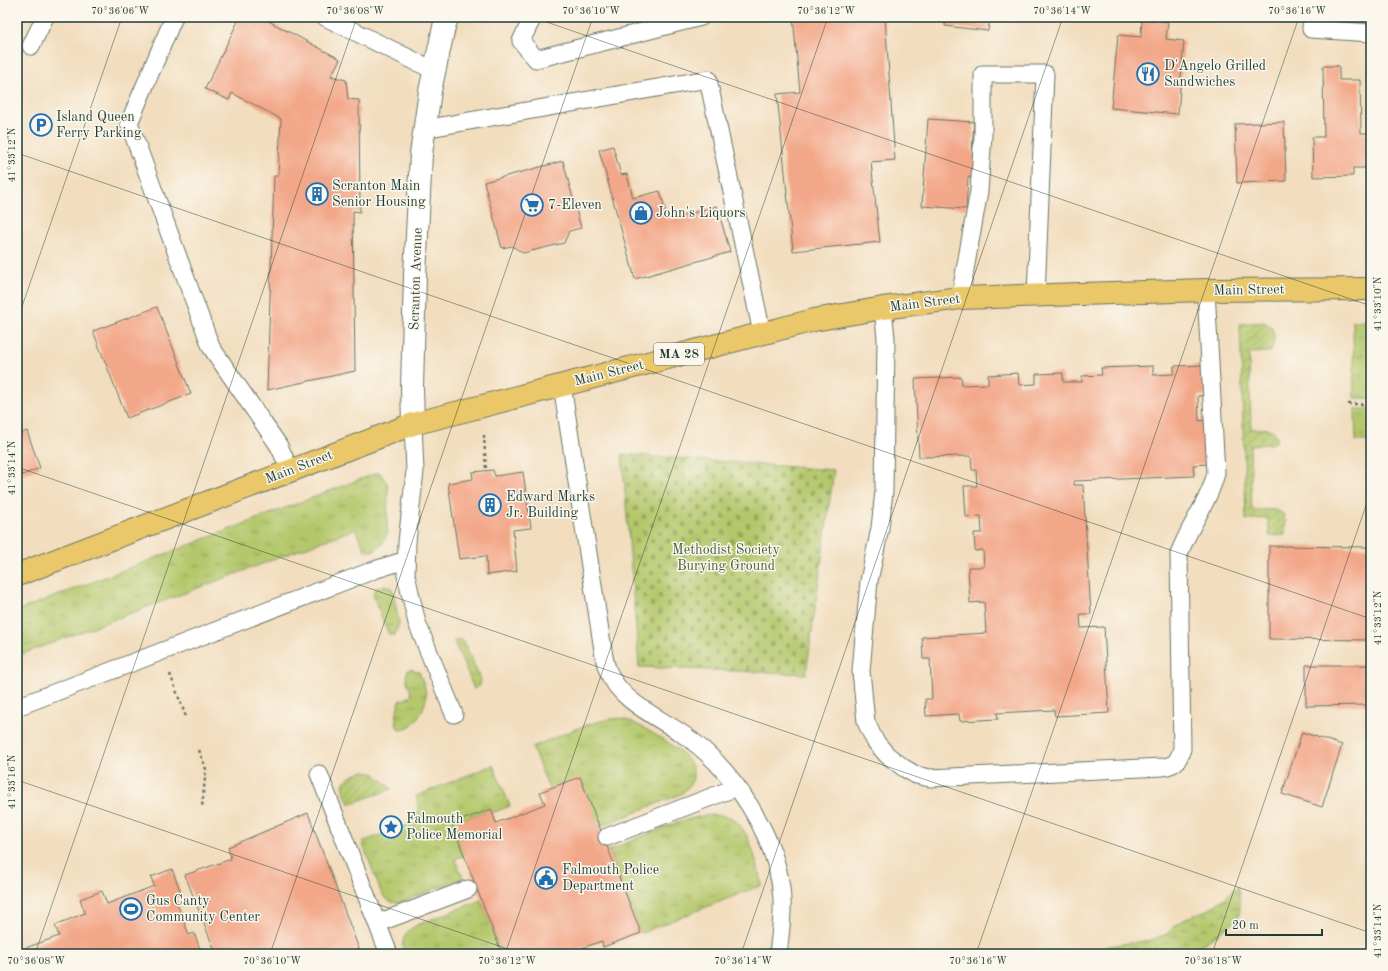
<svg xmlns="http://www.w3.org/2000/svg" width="1388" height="971" font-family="'Old Standard TT',serif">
<defs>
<pattern id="grass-tufts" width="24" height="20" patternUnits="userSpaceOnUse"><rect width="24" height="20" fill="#b4c76b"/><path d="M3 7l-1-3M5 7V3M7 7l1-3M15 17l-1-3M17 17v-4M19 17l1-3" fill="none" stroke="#92a359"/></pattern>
<pattern id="wetland-marsh" width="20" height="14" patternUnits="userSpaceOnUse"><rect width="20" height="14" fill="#b4c76b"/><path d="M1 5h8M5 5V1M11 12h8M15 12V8" fill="none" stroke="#92a359"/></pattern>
<pattern id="cemetery-stones" width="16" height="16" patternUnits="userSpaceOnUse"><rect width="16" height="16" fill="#b4c76b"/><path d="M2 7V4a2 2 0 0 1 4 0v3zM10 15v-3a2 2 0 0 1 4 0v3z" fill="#92a359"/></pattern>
<pattern id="garden-furrows" width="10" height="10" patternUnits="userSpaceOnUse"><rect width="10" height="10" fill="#b4c76b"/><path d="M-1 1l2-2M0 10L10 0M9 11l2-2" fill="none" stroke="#92a359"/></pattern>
</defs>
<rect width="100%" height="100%" fill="#fbf7ec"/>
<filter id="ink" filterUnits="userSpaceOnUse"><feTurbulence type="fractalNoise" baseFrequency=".025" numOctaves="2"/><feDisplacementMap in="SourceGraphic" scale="8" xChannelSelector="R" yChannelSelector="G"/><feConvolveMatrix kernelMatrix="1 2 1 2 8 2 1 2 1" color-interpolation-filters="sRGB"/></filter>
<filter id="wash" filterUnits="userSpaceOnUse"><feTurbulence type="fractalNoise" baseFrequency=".012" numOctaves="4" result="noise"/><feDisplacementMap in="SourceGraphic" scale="16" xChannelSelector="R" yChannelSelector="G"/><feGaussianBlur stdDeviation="0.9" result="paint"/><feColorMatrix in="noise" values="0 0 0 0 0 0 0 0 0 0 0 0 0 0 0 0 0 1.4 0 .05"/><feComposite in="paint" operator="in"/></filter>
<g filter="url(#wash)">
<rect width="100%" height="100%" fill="#f2ddbe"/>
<path fill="url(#grass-tufts)" stroke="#6a8250" d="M1353,321h18v77h-17z
M1355,409h16v32h-15z
M379,472l8,11 1,5 -1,46c-2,8 -12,21 -22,16l-10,-21 -338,127v-45z
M385,585l6,3 2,3 6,32 -4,12 -2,1 -5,-3 -15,-38 2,-6z
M461,639l4,5 15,35v6l-6,4 -20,-48z
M410,669l9,3c3,7 6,14 7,22 1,13 -12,36 -27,36 -6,-8 -1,-20 0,-29l13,-5c-2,-8 -9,-18 -4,-26z
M620,718c15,4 26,11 39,19 21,13 52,33 22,57l-82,33 -50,-38 -17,-42c28,-11 58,-27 88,-29z
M493,765l17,41 -18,7 -1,-4 -39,15 12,31 -9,4 8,19 -64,25c-9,0 -14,-3 -18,-11l-19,-50 50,-19c8,-9 7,-17 4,-27z
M711,815c7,0 16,0 22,4 17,10 25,48 29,66l-121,48 -32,-83c33,-13 67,-31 102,-35z
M481,900l21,54h-97c-5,-14 -1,-22 12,-29z"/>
<path fill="url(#wetland-marsh)" stroke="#6a8250" d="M1237,886c2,8 5,19 2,28 -4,11 -36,30 -47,36v4h-109l25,-8 43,-6 16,-6 9,-9 13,-8 20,-8 17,-12z"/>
<path fill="url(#cemetery-stones)" stroke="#6a8250" d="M622,454l212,16 -28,204 -167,-7z"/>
<path fill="url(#garden-furrows)" stroke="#6a8250" d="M1264,322c1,1 5,2 6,4 6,6 5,21 0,26l-21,1 2,76c11,0 28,-4 25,13l-7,2 -19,1 2,65c8,0 29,-3 32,6 2,5 1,14 1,19l-16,1 -1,-18 -22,2 -6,-196z
M364,771l11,3 17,15 -43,15c-10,-23 -8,-24 15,-33z"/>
<g id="blocks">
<path fill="#f3a789" d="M240,17h21l79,42 -9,17 15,4 2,19 11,1 1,112 -7,-1 2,160 -88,19 7,-214h4l3,-57 -49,-26 -3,7 -24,-11z
M793,17h92l10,143 -24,2 9,80 -87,9 -16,-157 23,-2z
M946,17h44l-2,14 -43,-5z
M1142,19l26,3 -2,17 18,2 -6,73 -67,-6 7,-73 23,2z
M1323,66h16v14h21l1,53h10v35h-18v8l-40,1 -1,-40h12z
M928,119l46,3 -2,30 5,1 -2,25 -7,-1 -2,32 -44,-3z
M1284,122l2,59 -49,2 -2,-59z
M613,146l8,29 6,-1 6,24 27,-7 8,29 49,-14 13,46 -95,27 -36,-129z
M563,161l18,67 -12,3 -5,12 -41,10 -11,-7 -10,2 -18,-66z
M157,307l34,87 -64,24 -34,-87z
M1206,365l1,30 -9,1 1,25 8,-1 2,44 -16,1 1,11 -120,5v4h9l8,129h-11l1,14 23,-1 5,86 -54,3 -1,-6 -57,3 1,6 -38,2 -1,-7 -33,2 -1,-17h7l-2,-40h-7l-1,-22 64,-4 -2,-31 -14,1 -2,-36h16l-1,-17 -8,1 -1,-18h8l-1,-17 -15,1 -2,-31h13l-1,-16h-4l-1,-14 -52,1 -4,-78 46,-2 1,8 26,-1v-9l30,-2 1,12 17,-1v-10l27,-1v9h19v-6l20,-1 -1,-7 52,-2v9l21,-1v-8z
M27,431l13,37 -23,9v-42z
M493,470l2,6 28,-4 8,56 -18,2 4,41 -30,4 -1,-19 -27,3 -11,-76 25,-4 -1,-7z
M1269,546l102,1v93l-102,-1z
M1306,665h65v40l-65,1z
M1302,732l40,13 -20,62 -40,-13z
M580,777l61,156 -38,14 -1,-6 -37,13h-63l-50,-130 39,-15 5,14 49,-19 -5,-12z
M308,813l51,136 -13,5h-130l-31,-79 46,-16 -3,-12z
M172,869l9,24 -7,2 15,40 5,-2 8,21h-185v-3l42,-15 -4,-11 30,-12 -5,-14 22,-8 5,13 47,-18 -3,-9z"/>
</g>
</g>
<g filter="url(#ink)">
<use href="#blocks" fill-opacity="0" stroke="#697564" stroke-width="1"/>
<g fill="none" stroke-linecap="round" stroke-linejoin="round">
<g stroke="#697564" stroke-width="19">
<path id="service" d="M174,17l-45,106 82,224 68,99 11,24
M325,17l110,54
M533,17l-12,24 15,18 165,-42
M1312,17l-1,12 60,4
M31,46l14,-29
M424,129l284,-50 54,254
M960,298l19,-107 4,-56v-61h62l-9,222
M883,308l3,31 -2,152 -4,37 -11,53 -8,90 5,51 9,19 12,14 17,13 12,7 14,3 233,-11c13,-2 15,-6 19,-18l-3,-195c10,-28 30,-52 37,-81l-10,-183
M562,385l41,265c1,7 2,14 5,21 12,30 48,45 73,62 51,33 98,105 101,166 1,19 -2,37 -4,55
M413,424l2,47 -8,71 -1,33 11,48 37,91
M17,707l357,-137 32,-10
M319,774l70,180
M607,837l130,-50
M378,923l90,-34"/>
</g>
<g stroke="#697564" stroke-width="24">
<path id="tertiary" d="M413,424l-1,-37 3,-112 6,-121 9,-63 14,-64 3,-10"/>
</g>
<g stroke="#697564" stroke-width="24">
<path id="primary" d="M17,575l396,-151 401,-104 69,-12 77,-10 246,-8 165,-1"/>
</g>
<path stroke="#697564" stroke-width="2.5" stroke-dasharray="3 3" stroke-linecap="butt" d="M1348,404h23
M484,435l2,36
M170,674l16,43
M199,750l7,19 -4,38"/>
<use href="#service" stroke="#fff" stroke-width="17"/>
<use href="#tertiary" stroke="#fff" stroke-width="22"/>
<use href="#primary" stroke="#eac769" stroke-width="22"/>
</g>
</g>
<path fill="none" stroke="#1f3d34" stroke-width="1" stroke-opacity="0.45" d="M532,17l839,289M17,153l1354,466M17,321l105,-304M17,467l1354,466M17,780l505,174M35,954l322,-937M270,954l323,-937M505,954l323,-937M741,954l322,-937M976,954l323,-937M1212,954l159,-463"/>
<defs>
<g id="restaurant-ring" transform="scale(1.15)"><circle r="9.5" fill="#fbf7ec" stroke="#1f6fb2" stroke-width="1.5"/><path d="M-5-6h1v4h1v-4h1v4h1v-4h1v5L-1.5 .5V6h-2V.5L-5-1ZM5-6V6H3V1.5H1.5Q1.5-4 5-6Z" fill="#1f6fb2"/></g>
<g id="parking-ring" transform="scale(1.15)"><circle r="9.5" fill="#fbf7ec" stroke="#1f6fb2" stroke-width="1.5"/><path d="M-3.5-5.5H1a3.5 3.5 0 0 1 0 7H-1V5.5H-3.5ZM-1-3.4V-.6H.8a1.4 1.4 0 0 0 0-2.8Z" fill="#1f6fb2"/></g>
<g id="building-ring" transform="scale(1.15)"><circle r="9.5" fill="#fbf7ec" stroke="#1f6fb2" stroke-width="1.5"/><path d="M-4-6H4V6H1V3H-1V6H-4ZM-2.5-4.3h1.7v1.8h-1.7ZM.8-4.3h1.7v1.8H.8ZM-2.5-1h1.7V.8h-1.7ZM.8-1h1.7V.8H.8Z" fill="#1f6fb2"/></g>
<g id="supermarket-ring" transform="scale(1.15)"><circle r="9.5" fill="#fbf7ec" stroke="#1f6fb2" stroke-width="1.5"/><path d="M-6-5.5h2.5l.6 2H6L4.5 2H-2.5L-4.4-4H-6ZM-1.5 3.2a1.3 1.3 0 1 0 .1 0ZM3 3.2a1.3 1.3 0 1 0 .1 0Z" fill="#1f6fb2"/></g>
<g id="shop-ring" transform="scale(1.15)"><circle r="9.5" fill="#fbf7ec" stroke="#1f6fb2" stroke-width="1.5"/><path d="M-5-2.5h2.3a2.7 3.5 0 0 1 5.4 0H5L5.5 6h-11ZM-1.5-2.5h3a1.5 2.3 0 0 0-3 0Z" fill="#1f6fb2"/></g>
<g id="sight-ring" transform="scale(1.15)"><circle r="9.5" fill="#fbf7ec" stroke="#1f6fb2" stroke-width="1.5"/><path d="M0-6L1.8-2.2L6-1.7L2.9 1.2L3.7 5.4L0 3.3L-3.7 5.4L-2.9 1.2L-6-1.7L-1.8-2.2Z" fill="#1f6fb2"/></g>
<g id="civic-ring" transform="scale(1.15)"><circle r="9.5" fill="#fbf7ec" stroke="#1f6fb2" stroke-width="1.5"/><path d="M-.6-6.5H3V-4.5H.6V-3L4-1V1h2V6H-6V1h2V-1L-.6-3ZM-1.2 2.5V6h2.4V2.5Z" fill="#1f6fb2"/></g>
<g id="stadium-ring" transform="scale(1.15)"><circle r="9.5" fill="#fbf7ec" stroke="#1f6fb2" stroke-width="1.5"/><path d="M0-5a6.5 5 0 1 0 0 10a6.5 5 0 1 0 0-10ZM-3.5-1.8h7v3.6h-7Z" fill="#1f6fb2"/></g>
</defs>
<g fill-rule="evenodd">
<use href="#restaurant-ring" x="1148" y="74"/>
<use href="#parking-ring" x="41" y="125"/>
<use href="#building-ring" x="317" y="194"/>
<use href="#supermarket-ring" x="532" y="205"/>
<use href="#shop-ring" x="641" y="213"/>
<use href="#building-ring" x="490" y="505"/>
<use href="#sight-ring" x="391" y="827"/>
<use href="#civic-ring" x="546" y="878"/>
<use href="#stadium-ring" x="131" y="909"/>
</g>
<g text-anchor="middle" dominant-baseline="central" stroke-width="3" stroke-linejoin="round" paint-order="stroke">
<rect fill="#fbf7ec" stroke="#61756b" stroke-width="1" x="654" y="343" width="50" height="22" rx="3"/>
<g font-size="13" font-weight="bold" fill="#1f3d34">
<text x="679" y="354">MA 28</text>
</g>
<g font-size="14" fill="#1f3d34" stroke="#fbf7ec" text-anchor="start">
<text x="1164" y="66">D'Angelo Grilled<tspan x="1164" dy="16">Sandwiches</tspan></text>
<text x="56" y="117">Island Queen<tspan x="56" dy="16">Ferry Parking</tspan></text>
<text x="332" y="186">Scranton Main<tspan x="332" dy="16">Senior Housing</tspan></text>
<text x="548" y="205">7-Eleven</text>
<text x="656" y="213">John's Liquors</text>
<text x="506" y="497">Edward Marks<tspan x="506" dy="16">Jr. Building</tspan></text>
<text x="406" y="819">Falmouth<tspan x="406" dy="16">Police Memorial</tspan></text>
<text x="562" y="870">Falmouth Police<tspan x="562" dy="16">Department</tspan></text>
<text x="146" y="901">Gus Canty<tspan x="146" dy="16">Community Center</tspan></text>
</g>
<g font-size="14" fill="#1f3d34" stroke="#fbf7ec">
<text transform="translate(416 279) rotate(-88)">Scranton Avenue</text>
<text transform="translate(1249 290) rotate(-1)">Main Street</text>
<text transform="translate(925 303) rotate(-7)">Main Street</text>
<text transform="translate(609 373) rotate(-14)">Main Street</text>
<text transform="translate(299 467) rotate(-21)">Main Street</text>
</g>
<g font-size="14" fill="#446042" stroke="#fbf7ec">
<text x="726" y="550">Methodist Society<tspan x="726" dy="16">Burying Ground</tspan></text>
</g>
</g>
<rect width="1388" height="971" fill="none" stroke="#fbf7ec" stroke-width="44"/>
<path d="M1226 929v6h96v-6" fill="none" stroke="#1f3d34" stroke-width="2"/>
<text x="1232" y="929" font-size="12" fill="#1f3d34" stroke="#fbf7ec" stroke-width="3" paint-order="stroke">20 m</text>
<rect x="22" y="22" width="1344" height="927" fill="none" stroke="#1f3d34" stroke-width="1.5"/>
<g font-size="10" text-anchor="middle" fill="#1f3d34">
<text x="120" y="14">70°36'06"W</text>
<text x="355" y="14">70°36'08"W</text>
<text x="591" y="14">70°36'10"W</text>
<text x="826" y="14">70°36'12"W</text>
<text x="1062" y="14">70°36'14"W</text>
<text x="1297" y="14">70°36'16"W</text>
<text transform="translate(11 155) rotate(-90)" y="4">41°33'12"N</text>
<text transform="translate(1377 304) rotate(-90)" y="4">41°33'10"N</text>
<text transform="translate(11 468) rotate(-90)" y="4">41°33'14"N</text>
<text transform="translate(1377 618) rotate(-90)" y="4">41°33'12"N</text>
<text transform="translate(11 782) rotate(-90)" y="4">41°33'16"N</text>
<text transform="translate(1377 931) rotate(-90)" y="4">41°33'14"N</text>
<text x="36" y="964">70°36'08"W</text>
<text x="272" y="964">70°36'10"W</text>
<text x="507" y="964">70°36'12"W</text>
<text x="743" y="964">70°36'14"W</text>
<text x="978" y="964">70°36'16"W</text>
<text x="1213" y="964">70°36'18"W</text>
</g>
</svg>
